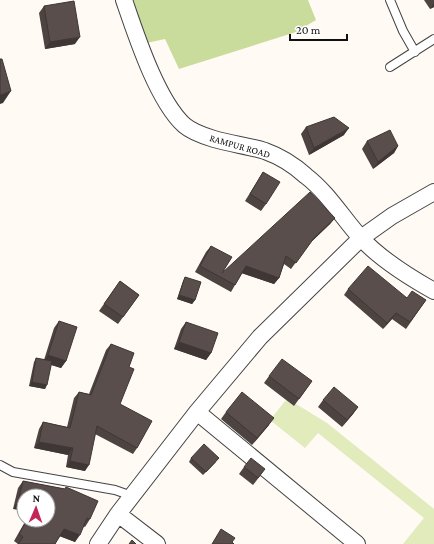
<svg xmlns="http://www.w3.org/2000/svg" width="434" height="544" font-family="'Crimson Pro',serif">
<rect width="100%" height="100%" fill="#fffaf4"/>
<path fill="#e1ebbc" d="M286,400l8,6 2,-2 31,19 107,86v35h-31l21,-26 -106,-85 -13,15 -35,-28z"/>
<path fill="#cadc9b" d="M125,0h183l8,20 -20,12 -117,37 -14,-30 -23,5z"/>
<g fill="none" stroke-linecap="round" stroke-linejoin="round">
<g stroke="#434343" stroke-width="10">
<path id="service" d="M390,0l13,31 12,21
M390,67l44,-28
M0,465l13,7 102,18 17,6"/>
</g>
<g stroke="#434343" stroke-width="18">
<path id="minor" d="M124,0c12,35 33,100 60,125 8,7 20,11 30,14 17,5 35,7 51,12 14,5 30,15 41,25 22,17 36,41 54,61 20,22 49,40 74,54
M197,412l160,132
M118,514l39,30
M98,544l20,-30 79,-102 63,-75 101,-99 31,-22 42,-24"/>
</g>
<use href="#service" stroke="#fff" stroke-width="8"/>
<use href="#minor" stroke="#fff" stroke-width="16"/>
</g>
<path fill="#4d4341" d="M424,0h10v7l-4,2z
M44,6l31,38 -30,5 -6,-36z
M306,127l38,8 -35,20 -8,-21z
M367,141l31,5 -4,7 -21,16 -11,-20z
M263,172l3,32 -5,7 -16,-10z
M335,218l-5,6 -21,20 -18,25 -7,-5 -5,14 -5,6 -32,-11 -7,12 -4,7 -36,-20 11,-20 5,-6 11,27z
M185,277l10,23 -3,4 -15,-5 6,-18z
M120,281l19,14 -21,29 -19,-13z
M348,289l59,9 19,2 -20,29 -14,-10 -9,10 -39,-34z
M59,321l7,40 -5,7 -10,-3 -6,24 -16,-3 5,-24 2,-4 8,2 10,-32z
M186,322l25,31 -5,7 -32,-11 7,-20z
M111,344l18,23 -9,37 17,44 -4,6 -38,-20 -10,37 -19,-4 2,-12 -34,-7 5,-19 4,-7 24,5 7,-29 5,-6 10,2 17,-44z
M269,376l43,5 -18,25 -30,-23z
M323,400l35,7 -5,7 -11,13 -24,-20z
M226,412l43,13 -17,20 -31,-26z
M191,458l25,4 -13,13 -14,-13z
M244,467l16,9 -7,9 -14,-11z
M23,481l42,8 1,-2 24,32 -5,8 -2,-1 -8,16 -15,-6 -5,8h-37l-4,-3 12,-21h22v-24l-35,13 5,-21z"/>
<path fill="#3e3735" d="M434,3v4l-4,2z
M80,37l-5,7 -30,5 5,-7z
M11,91l-8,12 -3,1v-9z
M349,128l-5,7 -35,20 5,-7z
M398,146l-4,7 -21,16 5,-7z
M335,218l-5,6 -21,20 -18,25 23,-31z
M246,266l33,12 -5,6 -33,-11z
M179,295l16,5 -3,4 -15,-5z
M396,313l-4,6 -9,10 4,-6z
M179,342l32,11 -5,7 -32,-11z
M48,355l18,6 -5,7 -18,-6z
M32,382l15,3 -2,4 -16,-3z
M358,407l-5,7 -11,13 5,-7z
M274,418l-5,7 -17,20 5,-7z
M39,442l34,6 -5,7 -34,-7z
M70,461l19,4 -4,6 -19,-4z
M18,502l6,1v8l-11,-2z
M64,529l16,6 -5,7 -16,-6z"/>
<path fill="#594e4c" stroke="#3e3735" d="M74,1l6,36 -30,5 -6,-36z
M0,59h2l9,32 -11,4z
M334,117l15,11 -35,20 -8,-21z
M390,130l8,16 -20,16 -11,-21z
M263,172l17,10 -14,22 -16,-10z
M310,192l25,26 -21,20 -18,25 -10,-7 -7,22 -33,-12 -11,19 -35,-19 11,-20 21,11 -10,16z
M368,266l39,32 5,-7 14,9 -16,22 -14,-9 -9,10 -39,-34z
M185,277l16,5 -6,18 -16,-5z
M120,281l19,14 -16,22 -19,-13z
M59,321l18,6 -11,34 -18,-6z
M186,322l32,11 -7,20 -32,-11z
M111,344l23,9 -5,14 5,2 -14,35 32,17 -15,27 -40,-22 -8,39 -19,-4 3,-13 -34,-6 4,-20 27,6 9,-36 12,3z
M36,358l16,3 -5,24 -15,-3z
M282,359l30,22 -13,18 -30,-23z
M334,387l24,20 -11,13 -24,-20z
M242,392l32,26 -17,20 -31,-26z
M204,444l15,14 -13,14 -15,-14z
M251,458l14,11 -7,9 -14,-11z
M23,481l42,8 1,-2 32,14 -8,18 -3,-1 -7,17 -16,-6 -9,15h-37l5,-7 -4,-3 8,-14h21v-24h-24v7l-6,-1z
M221,529l14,9 -3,4 2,2h-22z
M132,540l4,4h-7z"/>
<g text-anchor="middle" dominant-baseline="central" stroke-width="4" stroke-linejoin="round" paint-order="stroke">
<g font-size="10" fill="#101010" stroke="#fff">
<text transform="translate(240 146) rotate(16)">RAMPUR ROAD</text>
</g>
</g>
<g transform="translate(36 508) rotate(2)"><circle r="19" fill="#ffffff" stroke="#9f9f9f"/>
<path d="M0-3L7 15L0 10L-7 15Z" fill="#c42557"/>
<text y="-6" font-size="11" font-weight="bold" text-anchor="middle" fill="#101010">N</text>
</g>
<path d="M290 34v6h57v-6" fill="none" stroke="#101010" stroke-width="2"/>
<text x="296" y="34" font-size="12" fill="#101010" stroke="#ffffff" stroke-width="3" paint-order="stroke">20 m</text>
</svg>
